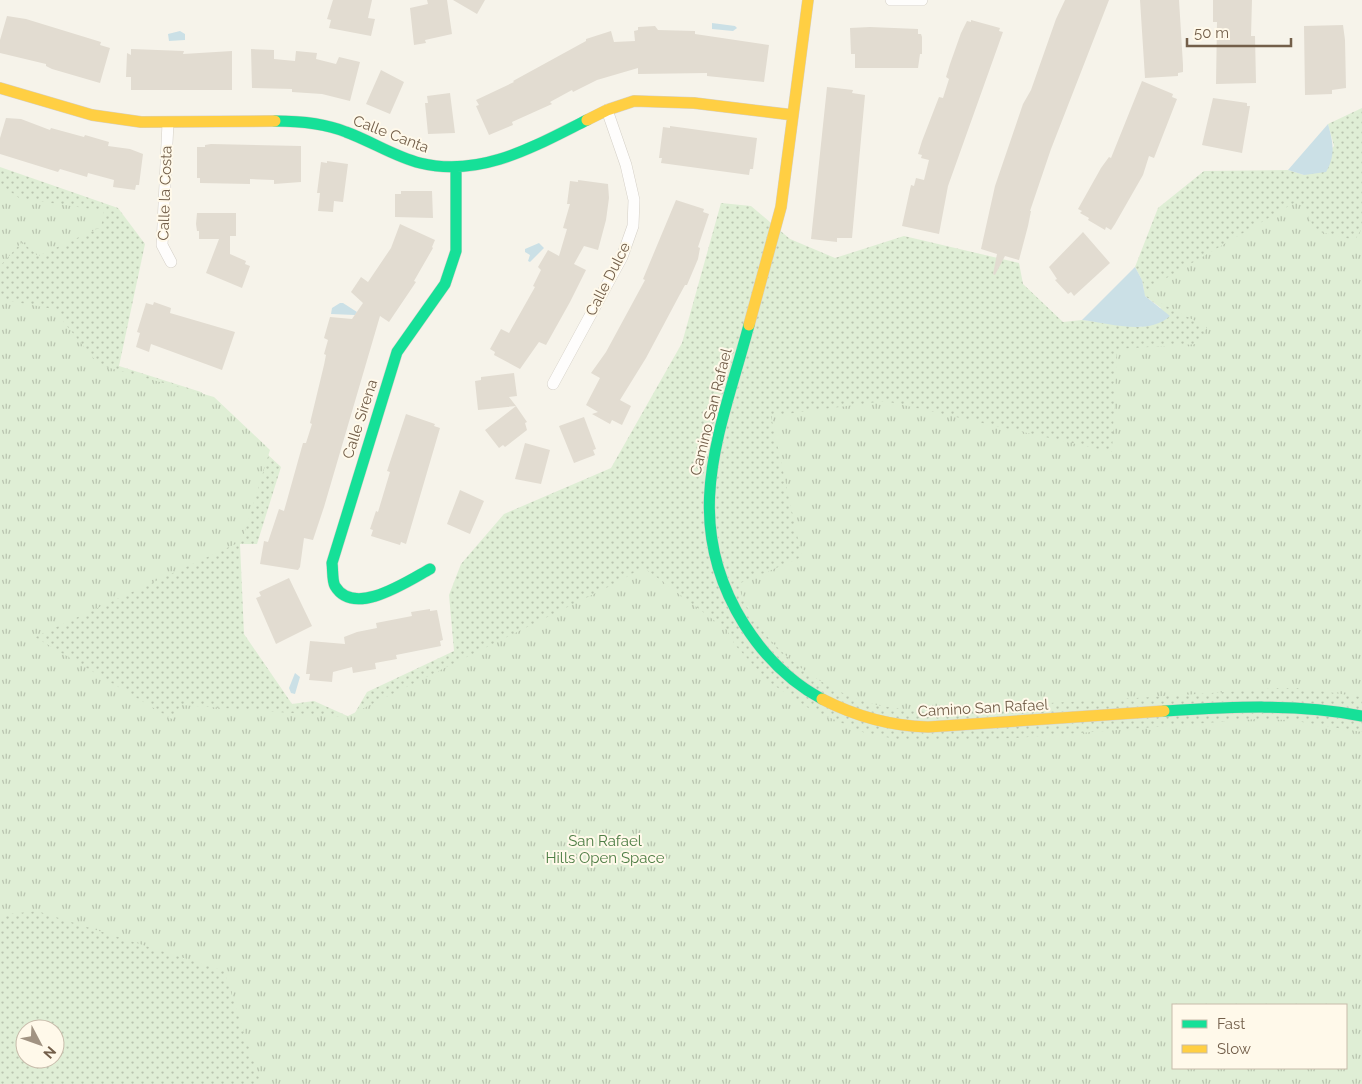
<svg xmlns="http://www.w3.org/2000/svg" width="1362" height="1084" font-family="Raleway,sans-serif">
<defs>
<pattern id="grass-dots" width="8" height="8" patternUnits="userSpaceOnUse" patternTransform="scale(1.25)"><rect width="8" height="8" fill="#dfeed5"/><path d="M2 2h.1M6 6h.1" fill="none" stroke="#b9c4af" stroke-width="1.8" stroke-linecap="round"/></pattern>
<pattern id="park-tufts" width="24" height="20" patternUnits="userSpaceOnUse" patternTransform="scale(1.25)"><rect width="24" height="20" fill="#dfeed5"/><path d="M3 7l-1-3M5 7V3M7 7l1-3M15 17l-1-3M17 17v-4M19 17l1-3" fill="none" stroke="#b9c4af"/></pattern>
</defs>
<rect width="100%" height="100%" fill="#f6f3ea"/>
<path fill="url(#grass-dots)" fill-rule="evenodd" d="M1362,108v976h-1362v-917l118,41 27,36 -26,122 82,26 80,75 -24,77h-17l4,90 48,70 22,-3 38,17 15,-26 87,-41 -5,-56 12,-31 43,-50 107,-46 71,-125 39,-140 30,3 39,33 45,19 69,-22 115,27 4,21 40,38 19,-2 59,7 20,-19 -16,-12 -3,-16 -7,-13 23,-59 46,-37 84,-1 16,5 30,-29 -6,-22zM1173,1005h173v63h-173zM25,1029h30v30h-30z"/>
<path fill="url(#park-tufts)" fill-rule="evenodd" d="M0,184l19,14 85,13 -3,16 -63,29 -16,-14 -22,24z
M1299,200l17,31 39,9 7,-12v469l-62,-9h-22c-88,7 -176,12 -264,17 -43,2 -90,9 -132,1 -57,-11 -128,-63 -144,-122l64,-27 -31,-141 114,-15 227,51 5,-103 81,-5 9,-17 -66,-34z
M0,299l53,10 46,56 115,32 56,53 -28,91 -207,96 137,82 9,-14 165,12 274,-136 23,-14 84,63 8,15 34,37 41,27 55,24 41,8 44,-1 65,-2 242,-19 33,1 72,12v352h-1101l-37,-113 -187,-60 -37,4zM1346,1005v63h-173v-63z"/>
<path fill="#cbe0e6" d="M712,23l23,3 2,2 -4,3 -21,-2z
M180,31l5,3v6l-16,1 -1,-7z
M1328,124c5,18 8,31 -2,48l-22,3 -16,-5z
M539,243l5,5 -14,14 -2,-1 2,-6 -5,-3v-3z
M1135,267l7,13 3,16 25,20c-21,20 -62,7 -88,4z
M340,303h3l14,9 -2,3 -24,-1 1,-6z
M295,673l5,4 -5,17 -4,-1 -2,-5z"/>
<path fill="#e2dcd1" d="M333,0h39l-4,18 7,1 -4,17 -42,-8 2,-8 -4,-1z
M427,0h20l5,34 -27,6 1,3 -12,2 -4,-37 18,-4z
M453,0h32l-8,14z
M1065,0h44l-58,149 -21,62h1l-3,15 -9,34 -14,-4 -10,19 -2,-1 4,-20 -16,-5 14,-63 28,-82 8,-14 25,-71z
M1140,0h39l4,65v7l-5,1v3l-33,2z
M1213,0h39l-1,36h4l1,47 -40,1 1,-62h-4z
M7,16l19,3 75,23 -1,3 10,3 -10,35 -48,-14 -6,-3v-2l-46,-11v-13z
M971,20l29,8 -1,3 4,1 -55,154 -9,48 -37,-8 9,-41 3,1 2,-8 8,2 5,-20 -8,-2 1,-3 -4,-1 4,-13 17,-44 4,1 6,-19 -3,-2 4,-13 11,-31 6,-12 4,1z
M1343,25l2,15 1,48 -14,2v4l-27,1 -1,-69z
M655,26l3,4 37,1v3l74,11 -5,37 -57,-6v-3l-69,1v-6l-41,12 -24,12 -1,-2 -22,12 2,2 -40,18 1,3 -24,10 -13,-29 3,-1 -3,-5 38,-18 -1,-1 73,-40v-2l25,-8 3,11 21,-1 -1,-10 4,-1v-3z
M870,27l48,2v5h3l1,3v17h-2l-2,14h-63v-14h-4l-1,-26z
M131,49l53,2 -1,3 49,-3v39h-101v-13h-5l1,-24 4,2z
M251,49l23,1v9l21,2 1,-10 21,2 -1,6 20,5 3,-7 21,5 -10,39 -28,-7 -30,-2v-3l-40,-1z
M381,70l23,12 -14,32 -24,-10z
M1142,81l31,13 -1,3 5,2 -23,59 -5,-2 -6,19 -28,49 -4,6 -5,-3 -1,3 -17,-10 1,-2 -9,-5 2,-2 -4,-2 23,-41 8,-11 2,1z
M827,87l26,3 -1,3 13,2 -13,143h-15v4l-26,-3z
M450,93l5,40 -27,1 -3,-31h3l-1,-7z
M1213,98l34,5v3h3l-8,47 -40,-8z
M6,118l15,1 29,11 1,-2 33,9 1,-2 24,7 -1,4 22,3 13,5 -4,31h-3l-1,5 -22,-3 1,-7 -26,-7 -1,4 -27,-8 -2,3 -58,-18v-16z
M670,126l87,12 -4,31h-3l-1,6 -88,-12 1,-5h-3l4,-31 7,1z
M211,144l90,2v36l-27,2v-4l-24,-1v5l-50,-1v-5h-3v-31h8v-2z
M327,161l21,3 -5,38 -9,-1 -1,11 -15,-1 2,-18h-3l4,-31 6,1z
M578,180l30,4 1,14 -3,22 -8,30 -14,-4 -10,18 12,6 -16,32 -24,43 -7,-3 -19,27 -26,-14 1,-3 -5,-3 11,-20 8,4 26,-46 -2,-1 8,-16 -3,-3 10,-17 11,6 8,-27 -4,-1 7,-24h-3l3,-23 8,1z
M401,191h31l1,27 -38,-1v-23h6z
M676,200l28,9 -1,3 6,2 -11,33 2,1 -2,11 -11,26h-2l-6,11 -33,62 -26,42 11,6 -9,19 -10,-5 -2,4 -18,-10 6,-2 -12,-7 14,-27 -9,-5 15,-21 39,-72 -2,-1z
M197,213h39v23h-6v18l16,7 -1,3 5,2 -8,22 -36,-15 13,-34h-20v-8h-2l-1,-7z
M400,224l35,16 -3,7 1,1 -19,33 2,1 -27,40 -9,-6 -56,191 -11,33 -9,-2 -4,29 -2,3 -38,-6 4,-23 4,1 11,-33 5,2 19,-68h3l6,-19 -2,-1 14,-58 2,-10 -2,-1 4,-14 -4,-2 6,-21 22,2 11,-16 -12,-11 10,-15 7,5 23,-34z
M1083,232l27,31 -36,33 -3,-4 -3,2 -13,-14 2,-1 -8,-12z
M154,302l17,6 -1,5 65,19 -13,38 -71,-26 -2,8 -13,-5 4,-14 -3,-1 9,-29 7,2z
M514,373l3,23 -8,1 7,9 -38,4 -3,-29 6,-1v-3z
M516,406l11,16 -2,1 2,7 -22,17 -2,-2 -4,3 -14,-18z
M406,414l29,10 -1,2 6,2 -34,116 -5,-2 -1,3 -29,-9 2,-6 -3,-1 6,-18 2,1 12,-40 -3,-1z
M584,417l12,32 -3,1 2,5 -21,8 -15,-37z
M525,443l25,7 -9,34 -26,-5z
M460,490l24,11 -14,33 -23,-10z
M289,578l23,48 -36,18 -20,-46 5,-2 -2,-4z
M430,609v2l7,-1 6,30 -3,1 1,5 -45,9 1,4 -22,4 1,6 -23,4 -1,-6 -19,5 -1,10 -23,-2 1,-6h-4l4,-33 35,3 -1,-7 13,-5 20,-4 -1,-5 36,-7 -1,-4z"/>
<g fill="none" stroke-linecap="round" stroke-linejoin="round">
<g stroke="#d4cfc6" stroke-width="12">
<path id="street" d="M891,0h31
M168,123l-6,122 9,17
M553,384l69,-127 11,-31 1,-26 -8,-35 -19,-55"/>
</g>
<g stroke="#d6d0c8" stroke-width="12">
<path id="fast" d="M275,121c23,0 49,2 71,11 25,9 49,25 74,31 61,15 115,-17 167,-43
M749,325c-29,108 -70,195 -5,299 19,30 46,58 78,75
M430,569c-22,12 -76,49 -95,17 -3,-5 -2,-16 -3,-23l65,-211 48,-68 11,-33v-84
M1164,711c67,-4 132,-8 198,5"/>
</g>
<g stroke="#d6d0c8" stroke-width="12">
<path id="slow" d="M0,88l92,27 49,7 134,-1
M587,120l20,-10 27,-9 60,2 99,12
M749,325l32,-118 27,-207
M822,699c33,17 69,27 106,28l236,-16"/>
</g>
<use href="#street" stroke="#fefdfc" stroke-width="11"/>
<use href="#fast" stroke="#16e098" stroke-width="11"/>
<use href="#slow" stroke="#ffcf43" stroke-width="11"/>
</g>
<g text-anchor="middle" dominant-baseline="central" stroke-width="4" stroke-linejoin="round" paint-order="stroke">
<g font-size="15" fill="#735f4a" stroke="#fff9ea">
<text transform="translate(391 134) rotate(21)">Calle Canta</text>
<text transform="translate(165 193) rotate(-88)">Calle la Costa</text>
<text transform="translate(608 279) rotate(-63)">Calle Dulce</text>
<text transform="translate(711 412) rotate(-76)">Camino San Rafael</text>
<text transform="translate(360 419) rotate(-72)">Calle Sirena</text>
<text transform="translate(983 708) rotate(-3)">Camino San Rafael</text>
</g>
<g font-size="15" fill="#4e7e45" stroke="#fff9ea">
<text x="605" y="841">San Rafael<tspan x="605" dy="17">Hills Open Space</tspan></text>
</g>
</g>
<rect x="1172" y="1004" width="175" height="65" fill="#fff9ea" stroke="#c7bbaa"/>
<rect x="1182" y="1020" width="25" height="8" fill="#16e098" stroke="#c7bbaa"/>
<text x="1217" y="1029" font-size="15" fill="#735f4a">Fast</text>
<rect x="1182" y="1045" width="25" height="8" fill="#ffcf43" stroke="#c7bbaa"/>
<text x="1217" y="1054" font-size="15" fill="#735f4a">Slow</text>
<g transform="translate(40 1044) rotate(131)"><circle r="24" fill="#fff9ea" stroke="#c7bbaa"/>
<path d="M0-4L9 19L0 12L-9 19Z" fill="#a19382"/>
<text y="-8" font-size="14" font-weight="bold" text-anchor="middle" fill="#735f4a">N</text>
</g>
<path d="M1187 38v8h104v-8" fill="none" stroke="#735f4a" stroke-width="2.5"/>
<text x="1194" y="38" font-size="15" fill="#735f4a" stroke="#fff9ea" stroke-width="4" paint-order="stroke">50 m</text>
</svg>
